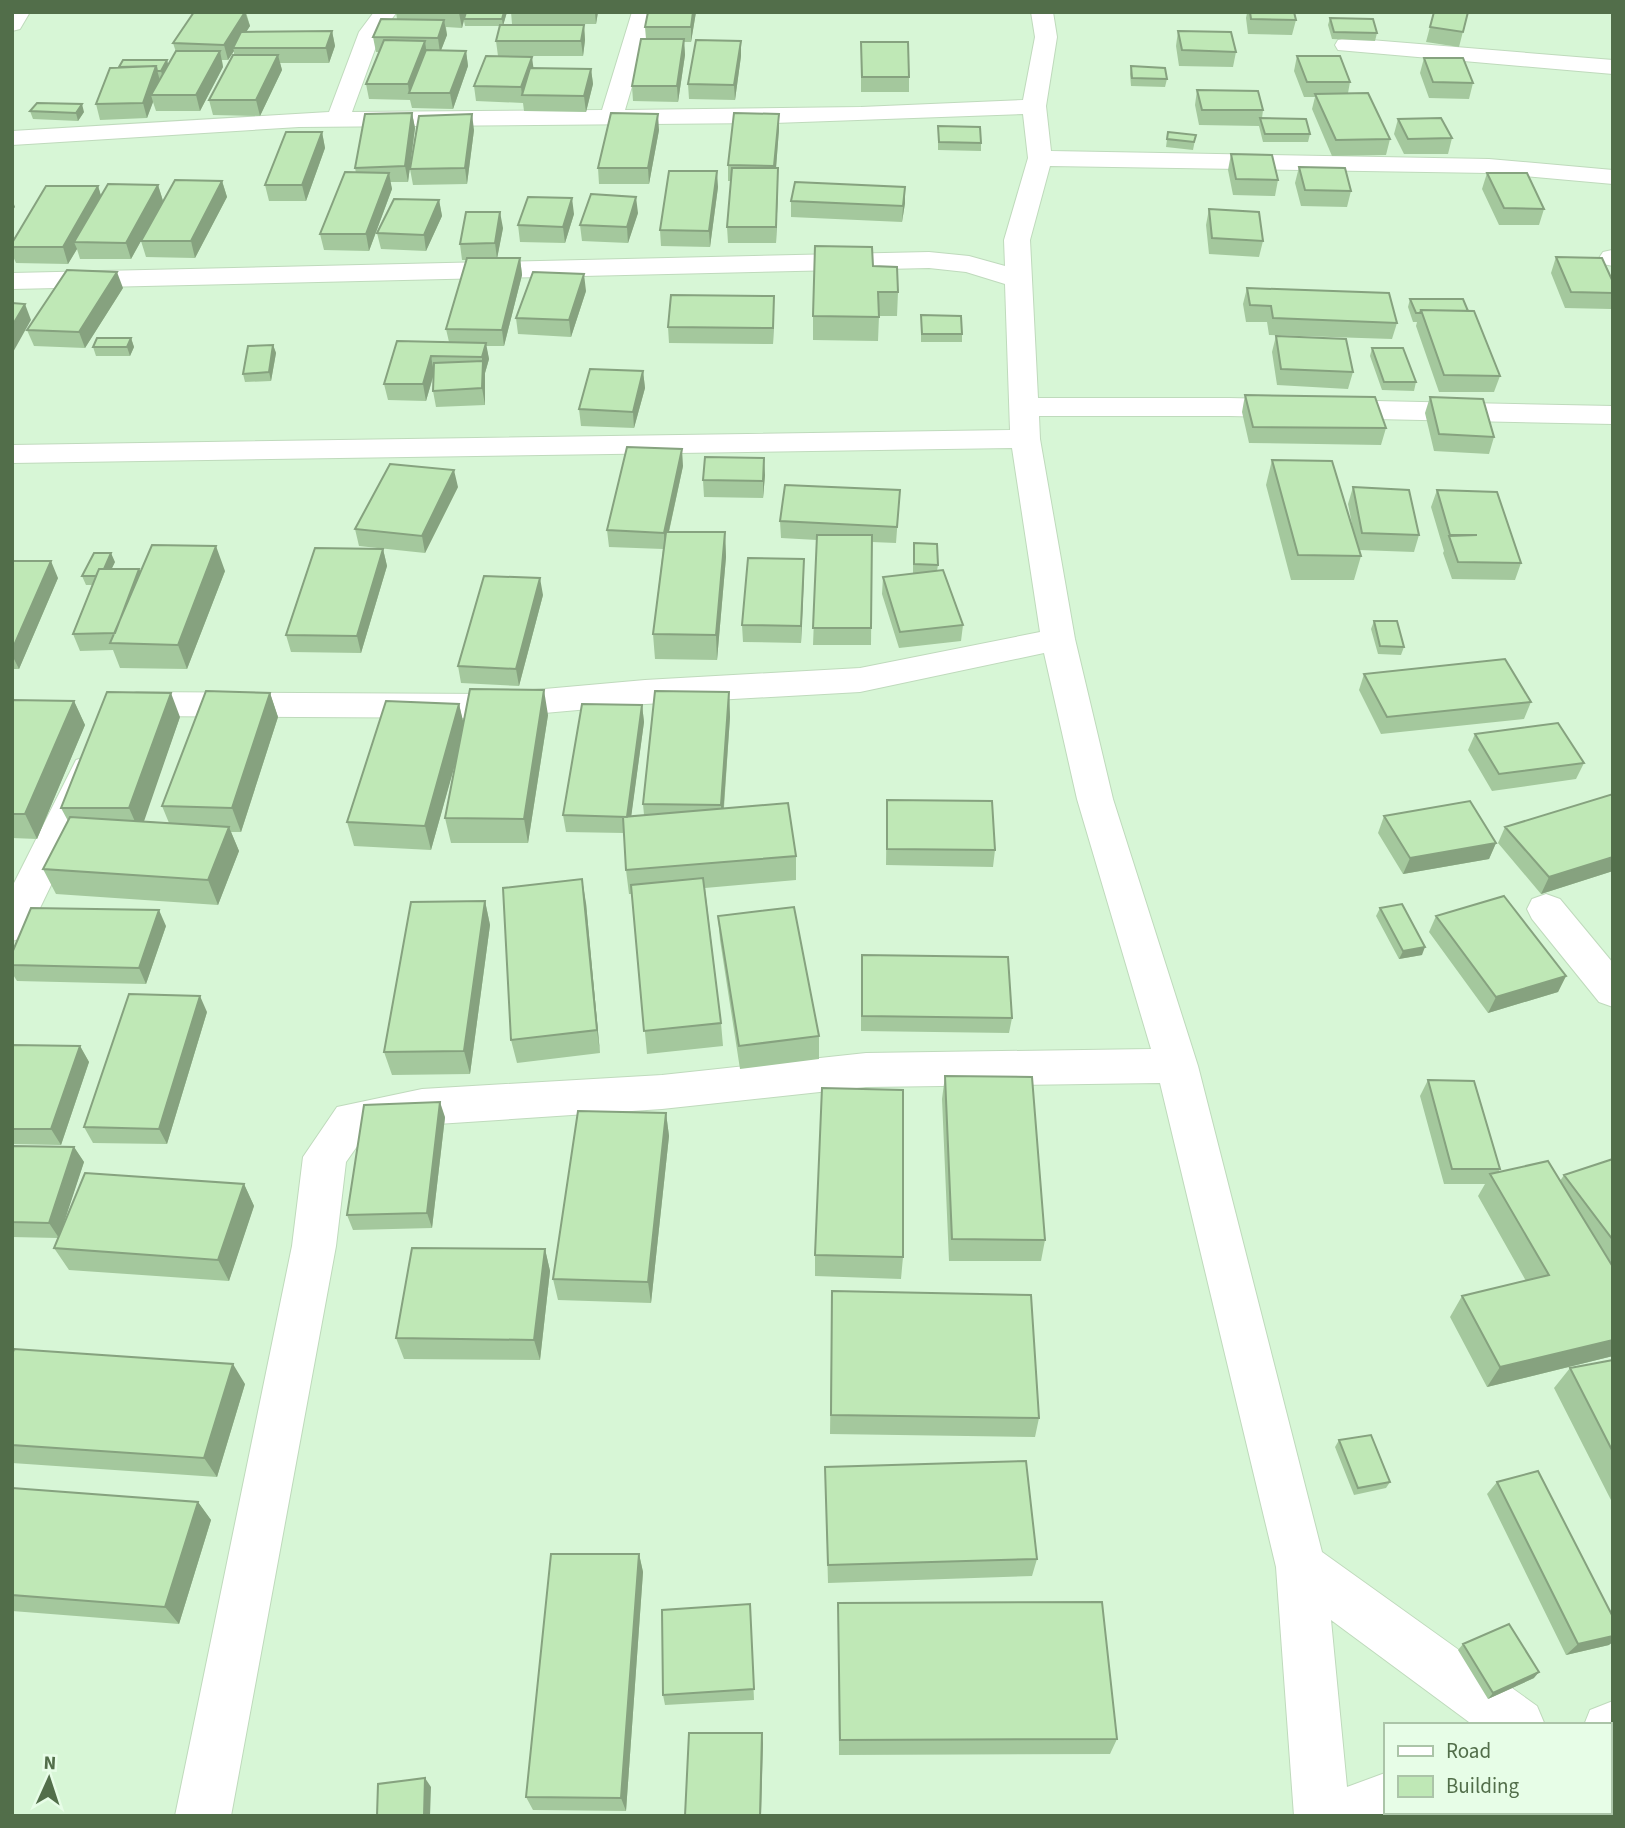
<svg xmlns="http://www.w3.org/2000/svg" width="1625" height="1828" font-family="'Source Sans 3',sans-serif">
<rect width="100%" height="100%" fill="#e1fae2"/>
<path fill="#d7f6d6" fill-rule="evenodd" d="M12,12h1601v1804h-1601zM1385,1725h224v87h-224z"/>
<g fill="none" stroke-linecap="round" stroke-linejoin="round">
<g stroke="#bfdabc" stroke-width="2">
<path id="minor" d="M12,12h18l-10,17 -8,2z
M374,12h23l-16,21 -29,79 250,-2 30,-98h22l-29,98 236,-3 162,-7 12,-63 -4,-25h22l4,25 -11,69 5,45 438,8 124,11v14l-124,-11 -439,-7 -20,74 8,158h191l384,8v18l-384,-8h-190l1,23 35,200 38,160 85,267 124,486 215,154 8,19h-72l-142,-105 16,167 38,-14v39h22l-1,4h-112l-18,-249 -116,-484 -294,4 -204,22 -240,16 -57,10 -19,27 -10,84 -105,570h-56l117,-570 11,-89 34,-50 85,-18 240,-14 204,-22 285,-4 -74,-250 -33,-146 -184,39 -215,12 -156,14 -351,-2 -14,4 -12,-4 -5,-8 5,-8 25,-8 352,2 156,-14 215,-12 180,-36 -28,-184 -1000,15v-18l998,-15 -5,-146 -39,-12 -37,-4 -917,21v-16l917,-21 40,4 36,10 -1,-26 24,-82 -5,-44 -249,9 -475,4 -287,18v-14l317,-19 30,-80z
M1346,38l267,22v14l-275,-24 -3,-5 3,-5z
M1612,250l1,16 -10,-2 -4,-6 4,-6z
M89,756l13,4 5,9 -81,168 -14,4v-54l64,-127z
M1546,894l14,5 53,64v44l-14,-5 -67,-83 -5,-10 5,-10z
M1613,1701v54l-4,1v-31h-25l6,-15z
M1442,1812h56l1,4h-56z"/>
</g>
<use href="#minor" fill="#fff" fill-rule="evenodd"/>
</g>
<path fill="#a4c89d" d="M194,12h52l4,14 -4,6 86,-1 3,15 -6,17h-49l2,7 -22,46 -47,-1 -4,-15 25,-45v-4l-6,9h-6l1,7 -23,44h-44l-3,-9 -6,16 -47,2 -4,-16 23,-37 48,-7 1,5 8,-13 -3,-9z
M396,12h111l-4,13h81l1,15 -2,16h-71l21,12 58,1 2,15 -7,28 -62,-1 -1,-8 -47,-2 -2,-15 24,-30 -2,-15 4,-15h-35l-1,-5 -2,7 -16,-1 1,8 -6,15 25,1 2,15 -15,43 -41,-1 -2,-8 -41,-1 -3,-15 13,-32h-3l-3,-15 24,-18z
M511,12h87l-2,12h-84z
M648,12h48l-5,30h-7l1,13 -7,47 -45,-1 -1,-15 14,-47 -1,-12z
M1232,12h62l2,8 -4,15 -44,-1 -2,-16 1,-5z
M1434,12h34l-9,35 -33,-5z
M1330,18l47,15 -2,8 -43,-2 -4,-14z
M1178,31l58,21 -3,15 -54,-1 -3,-20z
M861,42l48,35v15h-48z
M741,56l-6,44 -46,-1 -1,-15z
M1297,56l53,26 -2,11 42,46 -4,16 -54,1 -20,-47 3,-12h-11l-10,-26z
M1424,58l49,25 -4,16 -40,-1 -9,-25z
M1131,66l36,13 -2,8 -34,-1 -1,-12z
M1197,90l66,20 -1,8 48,16 -2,8h-45l-4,-16 -60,-1 -4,-20z
M30,111l54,1 -6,9 -45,-2z
M412,113l3,15 -7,54h-18l2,7 -23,62 -45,-1 -4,-16 36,-61 -1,-5z
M779,114v15l-3,39h2v16l-2,59h-48l-1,-16 4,-46h-3v-16z
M1398,119l54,19 -4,16h-44l-10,-20z
M938,126l43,17v8l-43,-1z
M474,130l-7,54 -54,1 -3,-16z
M659,130l-10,54h-50l-1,-16z
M322,132l3,16 -19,53h-37l-4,-16z
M1168,132l28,3 -3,15 -27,-3z
M1231,154l47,26 -3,16 -42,-1 -5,-25z
M1299,167l52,24 -4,16 -46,-1 -6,-23z
M1487,173l57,36 -5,16h-40l-17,-36z
M222,181l5,16 -32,61 -49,-1 -5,-16 -10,18h-51l-3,-10 -9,15 -52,-1 -4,-9v-11l86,-57 3,10 57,-11 5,16z
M718,187l-8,60 -49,-1 -1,-16z
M439,200l3,16 -16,35 -45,-2 -4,-16z
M791,201l114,2 -3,19 -111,-5z
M1209,209l54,32 -4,16 -50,-3 -3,-29z
M638,213l-10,30 -46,-2 -2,-16z
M574,214l-9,29 -45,-1 -2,-17z
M503,228l-6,30h23l2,17 -18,71h-18l3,13 -4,14v32l-49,2 -3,-16 1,-17 -8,27 -38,-1 -4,-16 65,-42 -3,-13 20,-69h-4l-2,-16z
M1556,257l57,25v24l-2,3 -46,-1 -14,-35z
M873,266l25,26 -1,24h-18l-1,25 -65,-1v-24z
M123,288l-38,60 -51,-2 -7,-16z
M1247,288l150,35 -5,16 -123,-4 -2,-13h-21l-3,-18z
M586,291l-15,46 -53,-3 -2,-16z
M1410,299l58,12 32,65 -6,16h-55l-23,-66 1,-4h-4l-5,-15z
M774,312l-1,32 -104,-1 -1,-16z
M921,315l41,19v8h-41z
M1276,336l77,36 -5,17 -71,-4 -5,-33z
M131,338l3,9 -4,9h-34l-3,-9z
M273,345l3,8 -5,28 -26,1 -2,-8z
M1372,348l44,34 -2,9 -32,-1 -12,-34z
M643,371l2,17 -11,40 -53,-2 -2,-17z
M1245,395l141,33 -5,17 -132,-2 -7,-31z
M1430,397l64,40 -5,17 -55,-3 -9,-38z
M1272,460l81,69 -5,-25 5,-17 66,48 -5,17 -55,-2 2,6 -7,24h-63l-25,-95z
M683,466l-14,66h56l1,25 -9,103 -62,-1 -2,-25 10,-85 -54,-2 -2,-17z
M765,475l-2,23 -59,-1 -1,-17z
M458,487l-33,66 -66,-7 -4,-17z
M900,490l-4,53 -24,-1 -1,103h-58l4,-105 -36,-2 -1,-17z
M1437,490l84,73 -6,17 -63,-1 -9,-26 1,-2 -13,-44z
M383,549l4,17 -26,87 -70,-1 -5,-17z
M913,552l25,13 -1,6 26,54 -2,16 -62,7 -17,-54 1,-17 36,-4h-6z
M804,559l-3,84 -58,-1 -1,-17z
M12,561l46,17 -39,91h-7z
M115,562l-4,7h28l2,3 84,-1 -38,98 -67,-1 -7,-18 -33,1 -7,-17 19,-49h-6l-4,-9z
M543,595l-24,91 -58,-3 -3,-17z
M1374,621l30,26 -3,8 -23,-1 -7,-25z
M1364,674l167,28 -7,17 -143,15 -22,-44z
M729,692l1,25 -6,91 72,48v24l-91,8 16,135 2,23 -76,8 -15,-160h-3l-3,-24 -2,-37 -58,-1 -3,-17 79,-110 2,17 -13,94 13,-1 -1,-11z
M270,693l8,24 -37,115h-10l8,19 -21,54 -162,-11 -13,-25 25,-48 -7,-13 119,-91 -37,104 26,2 -7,-17z
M12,700l62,1 11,24 -48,114 -25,-1z
M459,704l4,19 85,-8 -20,128h-77l-6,-25 12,-62 -26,94 -77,-4 -7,-24z
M1475,734l109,29 -8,16 -84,12 -24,-41z
M1613,794v77l-72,23 -43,-51 7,-16z
M887,800l108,50 -2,17 -107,-2z
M1384,816l112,27 -7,16 -86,15 -25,-41z
M485,901l5,24 -20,149 -78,1 -8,-23z
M586,903l14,150 -83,10 -6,-23z
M1380,908l42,47 -23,4 -23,-43z
M718,916l101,120v23l-79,10 -20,-129z
M1436,916l130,60 -8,16 -70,21 -59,-81z
M166,926l-20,58 -129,-3 -5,-8v-20z
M861,971l151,47 -3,15 -148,-2z
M207,1012l-40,132 -74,-1 -9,-16z
M12,1045l68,1 9,16 -28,83 -49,-1z
M945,1076l100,164 -4,21h-92l-7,-162z
M1428,1080l72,89 -2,3 62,9 4,-6 49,-16v197l-126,31 -37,-70 12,-21 64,-15 -48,-85 7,-12h-41l-24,-88z
M666,1113l3,23 -18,167 -93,-3 -5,-21z
M445,1117l-13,111 -79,2 -6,-15z
M12,1146l62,1 10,15 -24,71 184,-49 10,22 -25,75 -160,-11 -15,-22 4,-10 -46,-1z
M545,1249l5,22 -10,89 -136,-1 -8,-21z
M815,1255l88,2 -2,22 -86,-3z
M832,1291l207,127 -4,19 -205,-3z
M12,1355l233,29 -28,93 -205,-14z
M1613,1360v144l-59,-116 16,-20z
M1339,1440l51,42 -4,6 -32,7 -19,-48z
M825,1467l212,92 -5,17 -204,7z
M1497,1482l112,163 -43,10 -79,-161z
M12,1488l186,14 13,18 -32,104 -167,-13z
M639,1554l4,18 -17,239 -93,-1 -7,-13z
M838,1603l279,136 -7,15 -271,1z
M750,1604l4,96 -89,5 -2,-10z
M1463,1644l71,34 -46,21 -30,-49z"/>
<path fill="#86a27f" d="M245,12l5,14 -14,22h-3l1,3 -6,9 -4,-15z
M467,12l-3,7 -2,9 -3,-15z
M504,12h3l-4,14 -1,-7z
M595,12h3l-2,12z
M693,12h3l-5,30v-15z
M444,20l3,15 -7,18 -2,-15z
M584,25l1,15 -2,16 -2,-15z
M332,31l3,15 -6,17 -3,-15z
M684,39l1,16 -7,47 -1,-16z
M425,41l2,15 -18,37 -1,-9z
M741,41v15l-6,44 -1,-15z
M220,51l3,16 -23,44 -4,-16z
M466,51l2,15 -15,43 -3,-16z
M278,55l4,15 -22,46 -4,-16z
M532,57l2,15 -12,23 -1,-8z
M167,60l2,8 -6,10 -2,-7z
M156,66l4,15 -9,14 2,7 -6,16 -4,-15z
M591,69l2,15 -7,28 -2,-16z
M82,104l2,8 -6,9 -2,-8z
M412,113l3,15 -7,54 -3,-16z
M472,114l2,16 -7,54 -2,-16z
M658,114l1,16 -10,54 -1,-16z
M779,114v15l-4,52 -1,-15z
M322,132l3,16 -19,53 -4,-16z
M778,168v16l-2,59v-16z
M717,171l1,16 -8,60 -1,-16z
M389,173l3,16 -23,62 -3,-17z
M222,181l5,16 -32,61 -4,-17z
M158,185l5,16 -32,58 -5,-16z
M98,186l5,16 -29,40 3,7 -9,15 -5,-17z
M905,187v16l-3,19 1,-16z
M636,197l2,16 -10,30 -1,-16z
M572,198l2,16 -9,29 -2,-16z
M12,199l3,8 -3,4z
M439,200l3,16 -16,35 -2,-16z
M500,212l3,16 -6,31 -2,-16z
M520,258l2,17 -18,71 -2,-16z
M117,272l6,16 -38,60 -6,-16z
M584,274l2,17 -15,46 -2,-17z
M774,296v16l-1,32v-16z
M25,304l6,16 -19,34v-28z
M131,338l3,9 -4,9 -3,-9z
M486,343l3,16 -4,14v32l-3,-17v-31z
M273,345l3,8 -5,28 -2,-9z
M431,356l3,17 -8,28 -3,-17z
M643,371l2,17 -11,40 -1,-16z
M682,449l1,17 -18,83 -1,-16z
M764,458l1,17 -2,23v-17z
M454,470l4,17 -33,66 -3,-17z
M725,532l1,25 -9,103 -1,-25z
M216,546l9,25 -38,98 -9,-24z
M383,549l4,17 -26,87 -4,-17z
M111,553l4,9 -11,23 -3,-9z
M804,559v17l-3,67v-17z
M51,561l7,17 -39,91 -7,-14v-5z
M139,569l7,17 -31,47z
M540,578l3,17 -24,91 -3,-17z
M544,690l4,25 -20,128 -4,-24z
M729,692l1,25 -8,113 -1,-25z
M171,693l9,24 -40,116 -11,-25z
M270,693l8,24 -37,115 -9,-24z
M74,701l11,24 -48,114 -12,-25z
M459,704l6,25 -34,121 -6,-24z
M642,705l2,17 -15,111 -2,-16z
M229,827l10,24 -21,54 -10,-25z
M1496,843l-7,16 -86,15 7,-16z
M1613,857v14l-72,23 8,-17z
M582,879l4,24 14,150 -3,-23z
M485,901l5,24 -20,149 -6,-23z
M159,910l7,16 -20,58 -7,-16z
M1425,947l-3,8 -23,4 4,-8z
M1566,976l-8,16 -70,21 8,-16z
M200,996l7,16 -40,132 -8,-15z
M80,1046l9,16 -28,83 -10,-16z
M440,1102l5,15 -13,111 -5,-15z
M666,1113l3,23 -18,167 -3,-21z
M74,1147l10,15 -25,76 -10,-15z
M244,1184l10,22 -25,75 -11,-21z
M545,1249l5,22 -10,89 -6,-20z
M1613,1340v16l-126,31 13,-20z
M233,1364l12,20 -28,93 -13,-19z
M198,1502l13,18 -32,104 -14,-17z
M639,1554l4,18 -17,239 -5,-13z
M1613,1636v6l-4,3 -43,10 12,-11z
M1539,1672l-5,6 -46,21 5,-6z
M762,1733l1,10 -2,73h-1z
M425,1778l6,9 -1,29h-6z"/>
<path fill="#bfe8b6" stroke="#86a27f" stroke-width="2" d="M194,12h51l-21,33 -51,-2z
M466,12h38l-2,7h-38z
M648,12h45l-2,15h-46z
M1250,12h44l2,8 -45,-1z
M1434,12h34l-5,20 -33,-5z
M1330,18l43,1 4,14 -43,-1z
M381,19l63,1 -6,18 -65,-1z
M500,25h84l-3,16h-85z
M332,31l-6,17h-93l8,-16z
M1178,31l53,1 5,20 -54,-2z
M641,39h43l-7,47h-45z
M384,40l41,1 -17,43h-42z
M696,40l45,1 -7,44 -46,-1z
M861,42h47l1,35h-47z
M426,50l40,1 -16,42h-41z
M176,51h44l-24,44h-45z
M233,55h45l-22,45h-47z
M486,56l46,1 -11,30 -47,-1z
M1297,56h43l10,26h-43z
M1424,58h39l10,25 -40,-1z
M123,60h44l-6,11h-4l-1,-5 -37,1z
M156,66l-13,37 -47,1 14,-36z
M1131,66l34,2 2,11 -35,-1z
M530,68l61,1 -7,27 -62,-1z
M1197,90l61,1 5,19h-61z
M1368,93l22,46 -54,1 -21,-46z
M37,103l45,1 -6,9 -46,-2z
M412,113l-7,53 -50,2 10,-54z
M611,113l47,1 -10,54h-50z
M734,113l45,1 -5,52 -46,-1z
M472,114l-7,54 -55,1 9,-53z
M1260,118l46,1 4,15h-45z
M1441,118l11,20 -44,1 -10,-20z
M938,126l42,1 1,16 -42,-1z
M286,132h36l-20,53h-37z
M1168,132l28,3 -2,7 -27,-3z
M1231,154l41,1 6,25 -42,-1z
M1299,167l46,1 6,23 -46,-1z
M732,168h46l-2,59h-49z
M669,171h48l-8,60 -49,-1z
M345,172l44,1 -23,61h-46z
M1487,173h40l17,36 -40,-1z
M175,180l47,1 -31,60h-50z
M795,182l110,5 -2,19 -112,-5z
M108,184l50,1 -32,58 -52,-1z
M46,186h52l-35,61h-51v-4z
M591,194l45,3 -9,30 -47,-2z
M528,197l44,1 -9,29 -45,-2z
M394,199l45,1 -15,35 -47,-2z
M1209,209l50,3 4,29 -51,-3z
M466,212h34l-5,31 -35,1z
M815,246l57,1 1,19 24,1 1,25h-20l1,25 -66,-1z
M1556,257l46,1 11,24v11l-42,-1z
M467,258h53l-18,72 -56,-1z
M67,270l50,2 -38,60 -52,-2z
M533,272l51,2 -15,46 -53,-2z
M1247,288l142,5 8,30 -124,-5 -2,-12 -21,-1z
M671,295l103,1 -1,32 -105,-1z
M1410,299h53l5,12 -47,-1 -1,3h-4z
M12,303l13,1 -13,22z
M1421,310l53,1 26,65 -56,-1z
M921,315l40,1 1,18h-40z
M1276,336l70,3 7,33 -72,-3z
M97,338h34l-4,9h-34z
M397,341l89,2 -4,14 -51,-1 -8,28h-39z
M273,345l-4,27 -26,2 5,-28z
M1372,348h31l13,34h-32z
M483,361l-1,27 -49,3 1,-28z
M590,369l53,2 -10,41 -54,-3z
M1245,395l130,2 11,31 -133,-1z
M1430,397l53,2 11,38 -55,-3z
M627,447l55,2 -18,84 -57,-3z
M705,457l59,1 -1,23 -60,-1z
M1272,460l60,1 29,95 -63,-1z
M390,464l64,6 -32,66 -67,-7z
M785,485l115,5 -3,37 -117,-6z
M1353,487l56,3 10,45 -57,-2z
M1437,490l60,2 24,71 -63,-1 -9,-26 28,-1h-27z
M666,532h59l-9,103 -63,-1z
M817,535h55l-1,93h-58z
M914,543l23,1 1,21 -24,-1z
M152,545l64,1 -38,99 -68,-2z
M315,548l68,1 -26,87 -71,-1z
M94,553h17l-7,16h-5l-3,7h-14z
M748,558l56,1 -3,67 -59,-1z
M12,561h39l-39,89z
M99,569h40l-24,64 -42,1z
M943,570l20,55 -63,7 -17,-55z
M484,576l56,2 -24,91 -58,-3z
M1374,621h23l7,26 -24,-1z
M1505,659l26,43 -144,15 -23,-43z
M470,689l74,1 -20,129 -79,-1z
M206,691l64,2 -38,115 -70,-2z
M655,691l74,1 -8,113 -78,-1z
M107,692l64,1 -42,115h-68z
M12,700l62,1 -49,113h-13z
M386,701l73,3 -34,122 -78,-4z
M582,704l60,1 -15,112 -64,-2z
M1558,723l26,40 -85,11 -24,-40z
M1613,794v63l-64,20 -44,-50z
M887,800l105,1 3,49 -108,-1z
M1470,801l26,42 -86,15 -26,-42z
M788,803l8,53 -170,14 -3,-53z
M70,817l159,10 -21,53 -165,-11z
M703,878l18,145 -77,8 -13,-146z
M582,879l15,151 -86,10 -8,-152z
M1504,896l62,80 -70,21 -60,-81z
M485,901l-21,150 -80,1 27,-150z
M1402,904l23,43 -22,4 -23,-43z
M794,907l25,129 -80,10 -21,-130z
M31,908l128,2 -20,58 -127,-3v-12z
M862,955l146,2 4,61 -150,-2z
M129,994l71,2 -41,133 -75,-2z
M12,1045l68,1 -29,83h-39z
M945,1076l87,1 13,163 -93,-1z
M1428,1080l46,1 26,88h-48z
M822,1088l81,2v167l-88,-2z
M440,1102l-13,111 -80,2 17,-110z
M578,1111l88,2 -18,169 -95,-3z
M12,1146l62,1 -25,76 -37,-1z
M1613,1159v81l-49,-65z
M1548,1161l65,106v73l-113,27 -38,-71 87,-21 -59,-101z
M85,1173l159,11 -26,76 -164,-12z
M412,1248l133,1 -11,91 -138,-2z
M832,1291l199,4 8,123 -208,-3z
M14,1349l219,15 -29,94 -192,-13v-90z
M1613,1360v92l-43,-84z
M1371,1435l19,47 -32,6 -19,-48z
M1026,1461l11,98 -209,6 -3,-98z
M1538,1471l75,146v19l-35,8 -81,-162z
M12,1488l186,14 -33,105 -153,-12z
M551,1554h88l-18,244 -95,-1z
M1102,1602l15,137 -277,1 -2,-137z
M750,1604l4,85 -91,6 -1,-85z
M1509,1624l30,48 -46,21 -30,-49z
M689,1733h73l-2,83h-75z
M425,1778l-1,38h-47l1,-32z"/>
<rect width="1625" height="1828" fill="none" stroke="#526e4a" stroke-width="28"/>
<rect x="1384" y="1723" width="228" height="91" fill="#e7fde7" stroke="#abc4a8" stroke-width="2"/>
<rect x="1398" y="1746" width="35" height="10" fill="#ffffff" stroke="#abc4a8" stroke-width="2"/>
<text x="1446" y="1758" font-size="21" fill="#526e4a">Road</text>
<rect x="1398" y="1776" width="35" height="21" fill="#bfe8b6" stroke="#abc4a8" stroke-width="2"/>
<text x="1446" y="1793" font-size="21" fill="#526e4a">Building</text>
<g transform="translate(49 1779) rotate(3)" stroke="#e7fde7" stroke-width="5" paint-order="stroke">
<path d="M0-5L12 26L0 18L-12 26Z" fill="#526e4a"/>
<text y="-10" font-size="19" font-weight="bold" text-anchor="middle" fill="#526e4a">N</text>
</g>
</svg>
